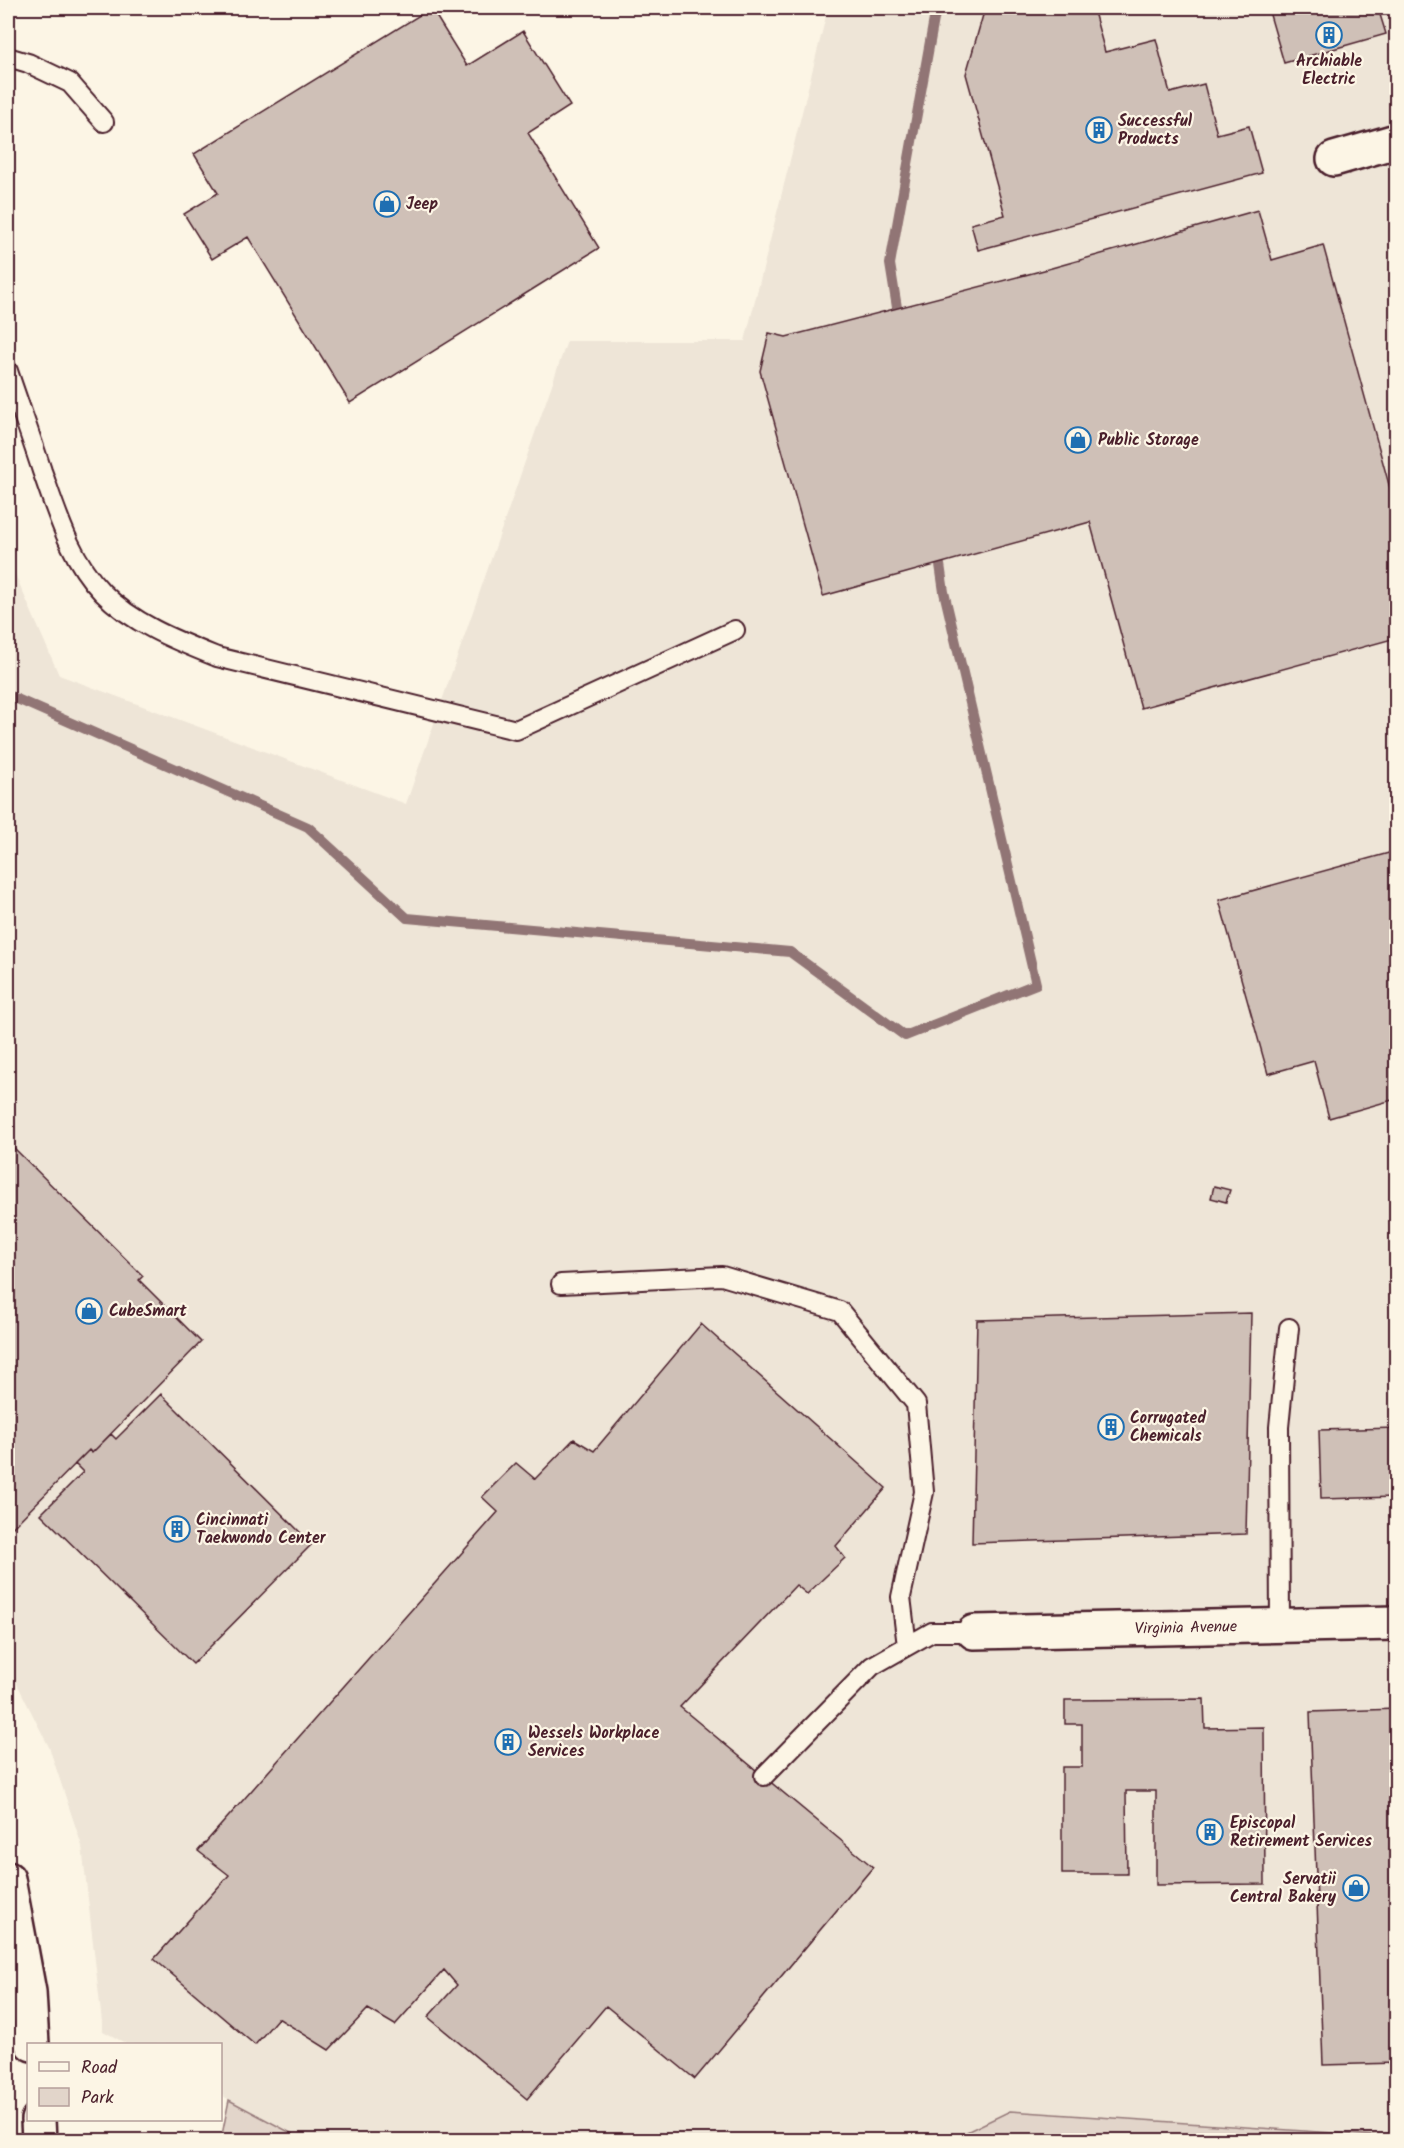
<svg xmlns="http://www.w3.org/2000/svg" width="1404" height="2148" font-family="Kalam,sans-serif">
<rect width="100%" height="100%" fill="#fcf5e5"/>
<filter id="ink" filterUnits="userSpaceOnUse"><feTurbulence type="fractalNoise" baseFrequency=".0167" numOctaves="2"/><feDisplacementMap in="SourceGraphic" scale="12" xChannelSelector="R" yChannelSelector="G"/><feConvolveMatrix kernelMatrix="1 2 1 2 8 2 1 2 1" color-interpolation-filters="sRGB"/></filter>
<g filter="url(#ink)">
<path fill="#eee5d7" d="M828,8h568v2124l-18,4 -368,-25 -60,29h-646l-83,-45 -1,-51h-93l-24,-13 -21,-185 -33,-99 -41,-81v-1108l51,117 347,129 161,-463h178z"/>
<path fill="#e2d5ca" stroke="#967a7a" stroke-width="1.5" d="M229,2100l75,40h-83z
M1010,2111l368,25 18,-4v8h-446z"/>
<g fill="none" stroke-linecap="round" stroke-linejoin="round">
<path stroke="#917474" stroke-width="10" d="M899,320l-9,-56 46,-256
M8,695l300,132 99,91 383,34 115,84 131,-52 -92,-392 -6,-41"/>
</g>
<path fill="#cfc0b7" stroke="#4a1f2b" stroke-width="1.5" d="M431,8l36,58 56,-35 47,75 -42,27 71,115 -249,155 -102,-166 -36,22 -28,-45 34,-21 -24,-39z
M431,8l36,58 56,-35 47,75 -42,27 71,115 -249,155 -102,-166 -36,22 -28,-45 34,-21 -24,-39z
M985,8h108l12,44 51,-13 14,54 34,-9 13,50 32,-8 13,47 -284,77 -7,-26 34,-9 -39,-141z
M1268,8h110l8,26 -102,29z
M1258,210l14,50 51,-15 73,265v128l-255,70 -51,-186 -267,74 -63,-225 9,-38 17,4 262,-68z
M1396,851v248l-67,19 -15,-57 -46,13 -49,-174z
M8,1142l135,134 -4,4 62,62 -109,111 -3,-3 -81,82z
M1214,1186l16,4 -4,12 -15,-4z
M1251,1313l-5,221 -274,9 5,-223z
M701,1324l185,164 -50,58 9,12 -38,36 -11,-9 -116,122 193,160 -178,212 -89,-73 -79,93 -99,-82 29,-32 -13,-15 -49,55 -27,-16 -39,41 -51,-32 -23,27 -101,-86 75,-84 -31,-24 300,-339 -16,-15 34,-34 19,16 39,-40 20,12z
M161,1394l151,150 -119,120 -152,-150 42,-42 -8,-8 14,-14 3,3 19,-19 5,5z
M1396,1428v69l-75,2 -2,-69z
M1204,1699l1,29 59,-1 1,157 -109,1v-94h-30l1,83h-65v-107h20v-43h-17v-24z
M1396,1709v354l-73,2 -13,-353z"/>
<g fill="none" stroke-linecap="round" stroke-linejoin="round">
<g stroke="#4a1f2b" stroke-width="22">
<path id="service" d="M8,57l20,6 42,20 34,39
M8,371c11,33 23,66 34,100 15,42 28,88 60,121 31,32 75,49 115,65l299,73 219,-100
M561,1284l161,-8 118,35 76,93 8,88 -23,105 6,49
M1280,1625l-1,-198 10,-99
M764,1776l108,-110 60,-34h42"/>
</g>
<g stroke="#4a1f2b" stroke-width="38">
<g id="minor">
<path d="M1334,159l62,-18"/>
<path id="s1" d="M974,1632l422,-9"/>
</g>
</g>
<g stroke="#4a1f2b" stroke-width="38">
<path id="motorway" d="M8,1879l21,113 3,52
M38,2120l1,20"/>
</g>
<use href="#service" stroke="#fcf5e5" stroke-width="18"/>
<use href="#minor" stroke="#fcf5e5" stroke-width="33"/>
<use href="#motorway" stroke="#fcf5e5" stroke-width="33"/>
</g>
</g>
<defs>
<g id="building-ring" transform="scale(1.35)"><circle r="9.5" fill="#fcf5e5" stroke="#1f6fb2" stroke-width="1.5"/><path d="M-4-6H4V6H1V3H-1V6H-4ZM-2.5-4.3h1.7v1.8h-1.7ZM.8-4.3h1.7v1.8H.8ZM-2.5-1h1.7V.8h-1.7ZM.8-1h1.7V.8H.8Z" fill="#1f6fb2"/></g>
<g id="shop-ring" transform="scale(1.35)"><circle r="9.5" fill="#fcf5e5" stroke="#1f6fb2" stroke-width="1.5"/><path d="M-5-2.5h2.3a2.7 3.5 0 0 1 5.4 0H5L5.5 6h-11ZM-1.5-2.5h3a1.5 2.3 0 0 0-3 0Z" fill="#1f6fb2"/></g>
</defs>
<g fill-rule="evenodd">
<use href="#building-ring" x="1329" y="35"/>
<use href="#building-ring" x="1099" y="130"/>
<use href="#shop-ring" x="387" y="204"/>
<use href="#shop-ring" x="1078" y="440"/>
<use href="#shop-ring" x="89" y="1311"/>
<use href="#building-ring" x="1111" y="1427"/>
<use href="#building-ring" x="177" y="1529"/>
<use href="#building-ring" x="508" y="1742"/>
<use href="#building-ring" x="1210" y="1832"/>
<use href="#shop-ring" x="1356" y="1888"/>
</g>
<g text-anchor="middle" dominant-baseline="central" stroke-width="4.5" stroke-linejoin="round" paint-order="stroke">
<g font-size="16" font-weight="bold" fill="#4a1f2b" stroke="#fcf5e5" text-anchor="start">
<text x="1329" y="61" text-anchor="middle">Archiable<tspan x="1329" dy="18">Electric</tspan></text>
<text x="1118" y="121">Successful<tspan x="1118" dy="18">Products</tspan></text>
<text x="406" y="204">Jeep</text>
<text x="1098" y="440">Public Storage</text>
<text x="109" y="1311">CubeSmart</text>
<text x="1130" y="1418">Corrugated<tspan x="1130" dy="18">Chemicals</tspan></text>
<text x="196" y="1520">Cincinnati<tspan x="196" dy="18">Taekwondo Center</tspan></text>
<text x="528" y="1733">Wessels Workplace<tspan x="528" dy="18">Services</tspan></text>
<text x="1230" y="1823">Episcopal<tspan x="1230" dy="18">Retirement Services</tspan></text>
<text x="1336" y="1879" text-anchor="end">Servatii<tspan x="1336" dy="18">Central Bakery</tspan></text>
</g>
<g font-size="16" fill="#4a1f2b" stroke="#fcf5e5">
<text stroke="none"><textPath href="#s1" startOffset="212">Virginia Avenue</textPath></text>
</g>
</g>
<rect width="1404" height="2148" fill="none" stroke="#fcf5e5" stroke-width="30"/>
<rect x="15" y="15" width="1374" height="2118" fill="none" stroke="#4a1f2b" stroke-width="2" filter="url(#ink)"/>
<rect x="27" y="2043" width="195" height="78" fill="#fcf5e5" stroke="#b59f9b" stroke-width="1.5"/>
<rect x="39" y="2062" width="30" height="9" fill="#fcf5e5" stroke="#b59f9b" stroke-width="1.5"/>
<text x="81" y="2073" font-size="18" fill="#4a1f2b">Road</text>
<rect x="39" y="2088" width="30" height="18" fill="#e2d5ca" stroke="#b59f9b" stroke-width="1.5"/>
<text x="81" y="2103" font-size="18" fill="#4a1f2b">Park</text>
</svg>
